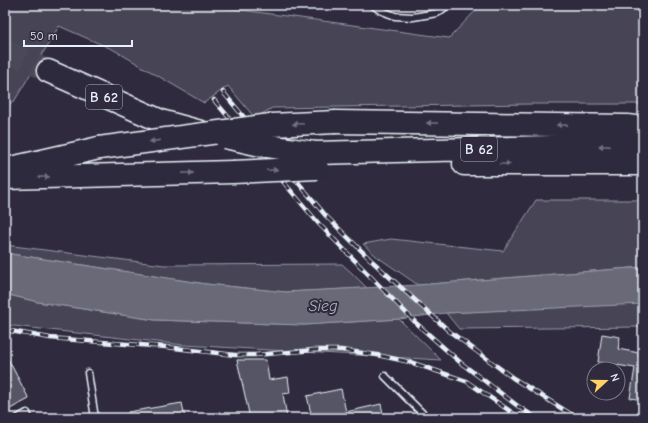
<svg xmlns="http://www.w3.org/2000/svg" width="648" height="423" font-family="'Comic Neue',sans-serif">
<rect width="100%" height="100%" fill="#2f2a3d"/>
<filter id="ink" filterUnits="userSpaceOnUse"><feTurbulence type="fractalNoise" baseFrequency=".025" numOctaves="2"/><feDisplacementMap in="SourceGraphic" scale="8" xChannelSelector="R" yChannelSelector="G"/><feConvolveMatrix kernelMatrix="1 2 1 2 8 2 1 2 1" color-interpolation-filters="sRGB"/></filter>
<g filter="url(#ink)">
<path fill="#464455" stroke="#979aa6" d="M5,5h199l245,33 32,-33h162v99h-112l-259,4 -17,10 -27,-32 -24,17 -90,-53 -55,-24 -44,74 -10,8z
M536,200h107v67l-225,18 -42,-29 -13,-12 28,-5 112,12z
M5,245l159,20 178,-1 10,9 15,15 -81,4 -80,-8 -201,-31z
M5,294l33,8 117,18 149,5 95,-6 42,41 -257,-15 -179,-20z
M639,303l4,1v23l-184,2 -13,-16z"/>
<path fill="#696978" stroke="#9c9fab" d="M5,253l201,31 80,8 132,-7 225,-18v37l-197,9 -47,6 -95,6 -149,-5 -117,-18 -33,-8z"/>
<path fill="#575565" stroke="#e8f1f8" d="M602,334l18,3 -2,12 21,4 -1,3h5v44l-13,-2 5,-30 -37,-6z
M5,353l24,46 -19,10 -5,-9z
M237,360h29l3,20 19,-3 2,16 -7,1 4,24h-37z
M341,389l5,23 35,-8 3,14h-72l-5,-22z
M182,403l3,15h-56l-1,-6z"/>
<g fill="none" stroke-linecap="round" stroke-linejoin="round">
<path stroke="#4b4859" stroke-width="22" stroke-dasharray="22 11" stroke-linecap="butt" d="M5,50l43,21"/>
<g stroke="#e8f1f8" stroke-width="9">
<path id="lane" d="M373,5l7,5 15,6 18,1 24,-4 11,-8
M88,373l7,45
M385,376l42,42
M18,418l9,-5 2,5"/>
</g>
<g stroke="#e8f1f8" stroke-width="25">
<path id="highway" d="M48,71l113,50 40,11
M336,122l291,4 16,2
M315,153l274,-7 54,1
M464,164h179
M11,168l88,-20
M5,178l228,-6"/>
</g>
<use href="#lane" stroke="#2f2a3d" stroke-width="6"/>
<use href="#highway" stroke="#2f2a3d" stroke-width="22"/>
<g stroke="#e8f1f8" stroke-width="4.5">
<path id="rail" d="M223,92l103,124 47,46 76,69 64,47 64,40
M214,100l105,124 98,100 44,39 58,44 17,11
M5,330l45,8 116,9 69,8h20l59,-5h27l36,5 33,7 56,19 54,37"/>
</g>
<use href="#rail" stroke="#2f2a3d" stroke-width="3" stroke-dasharray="9" stroke-linecap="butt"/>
<g stroke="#e8f1f8" stroke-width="25" stroke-linecap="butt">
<path id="highway-bridge" d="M225,137l36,8 54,8
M99,148l172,-23 65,-3
M233,172l84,-4"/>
</g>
<use href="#highway-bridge" stroke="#2f2a3d" stroke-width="22"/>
</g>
<defs><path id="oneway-solid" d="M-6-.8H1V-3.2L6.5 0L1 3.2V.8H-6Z"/></defs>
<g fill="#70707e">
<use href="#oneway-solid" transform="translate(432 123) rotate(-179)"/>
<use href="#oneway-solid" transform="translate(298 124) rotate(177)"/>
<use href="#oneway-solid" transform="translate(562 125) rotate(-179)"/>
<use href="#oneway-solid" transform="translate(155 141) rotate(173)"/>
<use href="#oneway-solid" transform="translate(604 146) rotate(-179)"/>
<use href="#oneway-solid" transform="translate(505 164)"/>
<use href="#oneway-solid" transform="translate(272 170) rotate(-3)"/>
<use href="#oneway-solid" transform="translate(188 173) rotate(-1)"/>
<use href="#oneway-solid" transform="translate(44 177) rotate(-1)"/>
</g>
</g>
<g text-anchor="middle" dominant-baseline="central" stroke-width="4" stroke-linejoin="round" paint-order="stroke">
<g fill="#2f2a3d" stroke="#b0b5c0" stroke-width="1">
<rect x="86" y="85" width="36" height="24" rx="3"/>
<rect x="461" y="137" width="36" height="24" rx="3"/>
</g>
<g font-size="14" font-weight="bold" fill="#e8f1f8">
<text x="104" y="97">B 62</text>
<text x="479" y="149">B 62</text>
</g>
<g font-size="16" font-style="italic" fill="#afb4be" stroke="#2f2a3d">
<text transform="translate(323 306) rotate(-1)">Sieg</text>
</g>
</g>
<rect width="648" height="423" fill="none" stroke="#2f2a3d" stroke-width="20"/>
<rect x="10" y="10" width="628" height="403" fill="none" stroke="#e8f1f8" stroke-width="1.5" filter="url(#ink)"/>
<g transform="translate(606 381) rotate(69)"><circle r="19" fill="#2f2a3d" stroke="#797a88"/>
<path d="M0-3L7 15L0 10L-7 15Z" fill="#ffd166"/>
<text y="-6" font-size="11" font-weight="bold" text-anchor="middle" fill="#e8f1f8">N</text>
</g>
<path d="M24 40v6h108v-6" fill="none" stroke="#e8f1f8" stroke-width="2"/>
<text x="30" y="40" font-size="12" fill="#e8f1f8" stroke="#2f2a3d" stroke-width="3" paint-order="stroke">50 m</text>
</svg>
